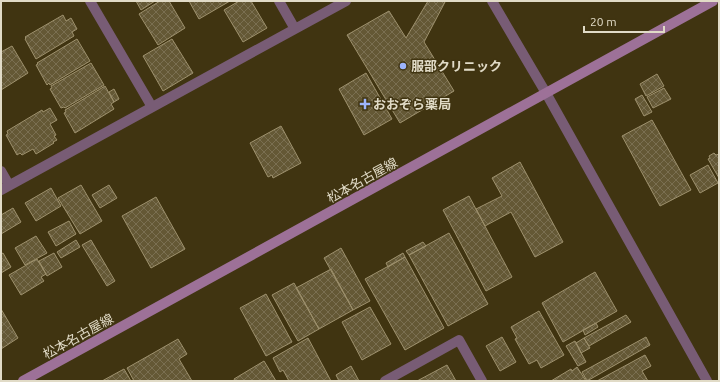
<svg xmlns="http://www.w3.org/2000/svg" width="720" height="382" font-family="Ubuntu,'Noto Sans JP',sans-serif">
<defs>
<pattern id="building-cross-hatch" width="8" height="8" patternUnits="userSpaceOnUse"><rect width="8" height="8" fill="#645835"/><path d="M0 0l8 8M0 8l8-8" fill="none" stroke="#7a6f51"/></pattern>
</defs>
<rect width="100%" height="100%" fill="#403411"/>
<path fill="url(#building-cross-hatch)" stroke="#9e916d" d="M136,1h19l-14,9z
M160,1h9l16,27 -27,17 -19,-31z
M189,1h41l-31,18z
M239,1h12l16,27 -24,14 -19,-32z
M428,1h14l3,1 -21,40 30,49 -54,32 -53,-88 42,-24 17,27z
M63,15l3,6 5,-3 6,11 -5,3 2,4 -38,23 -11,-20 1,-1 -1,-1z
M77,39l13,22 -40,24 -1,-2 -2,2 -11,-20 2,-1 -1,-1z
M172,39l21,34 -30,18 -20,-35z
M12,46l16,27 -27,17v-38z
M91,63l13,22 -39,23 -1,-1 -3,1 -11,-19 2,-1 -1,-2z
M366,73l26,46 -28,16 -25,-46z
M657,74l7,12 -18,10 -6,-12z
M105,86l9,16 -3,2 3,5 -39,24 -11,-20 2,-1 -1,-2z
M664,88l7,11 -18,9 -6,-11z
M114,89l5,10 -5,3 -5,-10z
M642,95l10,17 -8,4 -9,-17z
M50,108l7,12 -7,4 6,11 -2,1 3,4 -4,2 1,1 -18,11 -3,-5 -11,6 -2,-2 -3,2 -11,-20 2,-1 -1,-3 35,-21 1,2z
M652,120l39,70 -31,16 -38,-70z
M281,126l20,37 -28,15 -1,-3 -4,2 -18,-34z
M714,153l2,2 3,-1v24l-11,-19 2,-1 -1,-2z
M520,162l43,80 -28,15 -24,-45 -26,14 -9,-17 26,-13 -10,-18z
M708,165l10,18 -18,10 -10,-18z
M81,185l21,36 -22,13 -22,-36z
M109,185l8,13 -17,10 -8,-13z
M51,188l10,18 -25,15 -11,-18z
M469,196l43,81 -26,14 -43,-81z
M156,197l29,52 -34,19 -29,-52z
M13,208l8,14 -20,12v-19z
M69,221l7,13 -20,12 -8,-14z
M449,233l39,71 -40,22 -39,-71z
M36,236l11,17 -22,12 -10,-17z
M76,240l4,7 -19,11 -4,-6z
M91,240l24,41 -8,5 -25,-41z
M423,242l3,4 -17,9 -3,-4z
M341,248l29,53 -17,9 -29,-52z
M3,253l8,14 -10,6v-19z
M54,253l8,14 -15,9 -8,-15z
M403,253l2,4 -17,10 -2,-4z
M405,257l39,71 -39,22 -40,-71z
M37,259l9,15 -5,3 3,4 -23,14 -12,-20z
M331,269l22,41 -34,19 -23,-41z
M595,272l22,39 -54,31 -21,-39z
M294,283l25,46 -21,12 -26,-46z
M266,294l26,48 -26,14 -26,-48z
M370,307l21,37 -29,16 -20,-38z
M1,309l17,29 -17,11z
M539,311l25,44 -23,13 -4,-8 -8,4 -14,-25 2,-1 -6,-11z
M626,315l5,7 -42,24 -5,-8z
M596,323l2,4 -13,8 -2,-5z
M502,337l14,25 -16,9 -14,-25z
M646,337l4,8 -63,36 -5,-9z
M308,338l23,43h-42l-6,-11 -3,2 -7,-14z
M584,338l6,10 -9,5 -5,-10z
M178,339l9,15 -8,5 13,22h-58l-7,-13z
M575,341l11,21 -8,4 -12,-20z
M645,355l6,11 -9,5 6,10h-51z
M264,361l12,20h-41l-1,-2z
M447,365l9,16h-39z
M351,366l8,15h-20l-3,-6z
M577,367l9,14h-35l20,-12 1,2z
M124,369l7,12h-29z"/>
<g fill="none" stroke-linecap="round" stroke-linejoin="round">
<path stroke="#785c75" stroke-width="10" d="M90,1l62,106
M279,1l16,28
M492,1l54,92
M1,171l8,14
M1,190l345,-189
M385,381l74,-41 23,41"/>
<path stroke="#785c75" stroke-width="10" d="M546,93l161,288"/>
<path stroke="#9d7198" stroke-width="10" d="M23,381l690,-380"/>
</g>
<g fill="#9db4fd" stroke="#403411" stroke-width="1.5">
<circle cx="403" cy="66" r="4"/>
<path d="M363 98h4v4h4v4h-4v4h-4v-4h-4v-4h4z"/>
</g>
<g text-anchor="middle" dominant-baseline="central" stroke-width="3" stroke-linejoin="round" paint-order="stroke">
<g font-size="13" font-weight="bold" fill="#e1dbc7" stroke="#403411" text-anchor="start">
<text x="411" y="66">服部クリニック</text>
<text x="373" y="104">おおぞら薬局</text>
</g>
<g font-size="13" fill="#e1dbc7" stroke="#403411">
<text transform="translate(362 180) rotate(-29)">松本名古屋線</text>
<text transform="translate(78 336) rotate(-29)">松本名古屋線</text>
</g>
</g>
<rect width="720" height="382" fill="none" stroke="#e1dbc7" stroke-width="4"/>
<path d="M584 26v6h80v-6" fill="none" stroke="#e1dbc7" stroke-width="2"/>
<text x="590" y="26" font-size="12" fill="#e1dbc7" stroke="#403411" stroke-width="3" paint-order="stroke">20 m</text>
</svg>
